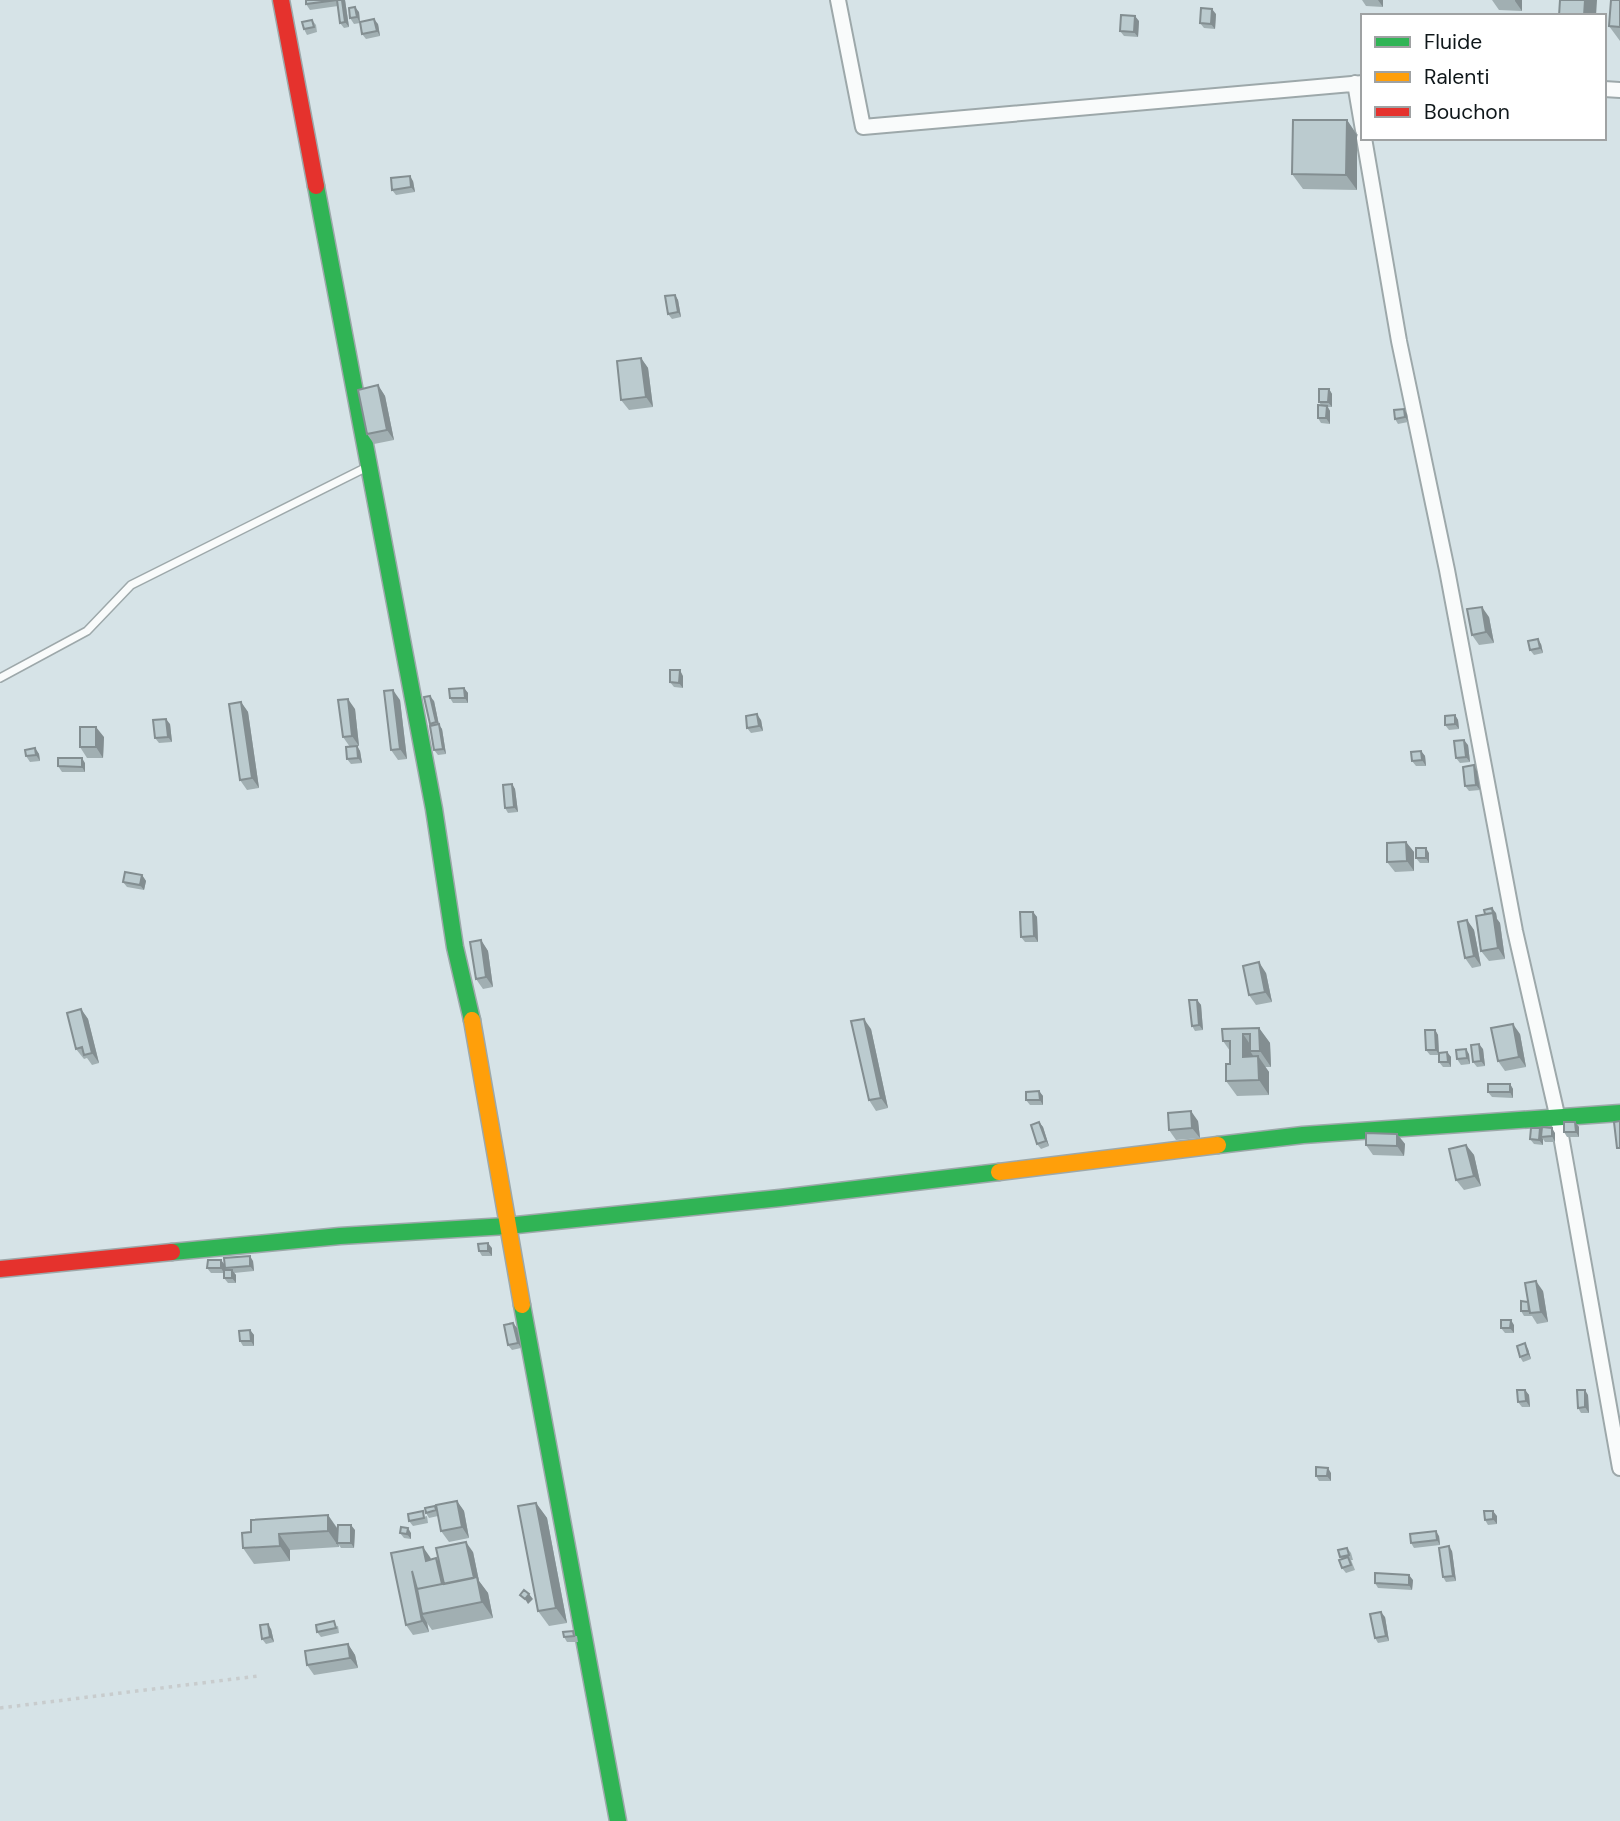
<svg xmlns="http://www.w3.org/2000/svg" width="1620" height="1821" font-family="'DM Sans',sans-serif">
<rect width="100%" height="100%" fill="#d6e3e7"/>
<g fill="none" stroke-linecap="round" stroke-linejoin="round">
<g stroke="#9da8aa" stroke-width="10">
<path id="lane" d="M0,678l87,-47 44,-46 236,-118"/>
</g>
<g stroke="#9da8aa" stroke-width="18">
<path id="street" d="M838,0l25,127 500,-44
M1355,83l8,47
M1604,89l16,1
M1364,138l35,203 48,229 68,361 43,188 62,349"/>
</g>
<g stroke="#9da8aa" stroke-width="19">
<path id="fast" d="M316,186l118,623 21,138 17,73
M1218,1145l85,-10 317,-22
M172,1252l168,-16 167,-10 273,-28 219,-26
M522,1305l96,516"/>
</g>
<g stroke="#9da8aa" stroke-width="19">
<path id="slow" d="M472,1020l50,285
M999,1172l219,-27"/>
</g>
<g stroke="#9da8aa" stroke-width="19">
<path id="jam" d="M281,0l35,186
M0,1269l172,-17"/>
</g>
<path stroke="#c8cccd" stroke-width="3.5" stroke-dasharray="3.5 5" stroke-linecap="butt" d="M0,1708l258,-32"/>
<use href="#lane" stroke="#f9fbfb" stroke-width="7"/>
<use href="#street" stroke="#f9fbfb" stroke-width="14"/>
<use href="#fast" stroke="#30b455" stroke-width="16"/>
<use href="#slow" stroke="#ff9f0a" stroke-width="16"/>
<use href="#jam" stroke="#e5322d" stroke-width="16"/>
</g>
<path fill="#a1afb2" d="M306,0h39l4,27 -5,1 -4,-5 -2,-17 -28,4 -4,-6z
M1362,0h21v7l-17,-1z
M1492,0h30v11l-23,-1z
M1620,0v41l-11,-15z
M359,12l1,10 18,2 2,12 -14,3 -4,-5 -2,-11 -6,1 -4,-6z
M1216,14l-1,15 -11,-1 -4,-5z
M312,20l4,5 1,7 -10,3 -3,-6z
M1139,21l-1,16 -14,-1 -4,-5z
M1347,120l10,15v55l-54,-1 -11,-15z
M413,181l2,11 -19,3 -4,-5z
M675,295l3,5 3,17 -9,2 -4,-5z
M641,358l7,10 5,39 -24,3 -8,-10z
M378,385l7,11 9,44 -20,4 -7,-10z
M1329,389l3,5v13h-4l2,4v13l-9,-1 -3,-5 3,-13 -2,-3z
M1407,414l1,8 -10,2 -3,-5z
M1489,617l5,26 -15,2 -7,-10z
M1541,644l2,9 -9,2 -4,-5z
M683,676v12l-9,-1 -4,-5z
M464,688l4,5v10h-15l-3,-5z
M400,700l7,59 -9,1 -7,-10z
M434,701l5,24 3,4 4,25 -8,1 -4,-5 -4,-26z
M241,702l7,10 11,76 -12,2 -7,-10z
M355,709l4,37h-2l3,5 2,12 -11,1 -4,-5 3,-12 -7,-10z
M1455,715l3,5 1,9 -10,1 -4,-5z
M761,720l2,11 -12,2 -4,-5z
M170,724l2,18 -13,1 -4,-5z
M104,737l-1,21h-16l-7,-11z
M1468,745l2,17 -10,1 -4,-5z
M35,748l4,6 1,7 -10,1 -4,-6z
M1421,751l4,5 1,10h-10l-4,-5z
M85,763v9h-23l-4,-6z
M1477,771l3,19 -11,1 -4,-5z
M512,784l3,5 3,23 -10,1 -3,-5z
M1406,842l8,10v19l-19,1 -8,-10z
M1429,853v10h-9l-4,-5z
M142,875l4,6 -2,9 -17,-3 -4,-5z
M1033,912l4,5 1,25h-13l-4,-5z
M1496,913l1,6 3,4 5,36 -16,2 -8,-10z
M1467,920l7,10 7,36 -9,2 -7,-10z
M481,940l7,11 5,36 -10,2 -7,-10z
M1266,973l6,29 -16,3 -7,-10z
M1197,1000l4,5 2,25 -8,1 -3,-5z
M81,1009l7,10 11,44 -7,2 -5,-7 -3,1 -8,-10z
M1259,1028l11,15 1,24h-6l4,5v23l-32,1 -11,-15 4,-17v-13l-7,-10z
M871,1029l17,79 -12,3 -7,-11z
M1435,1030l3,5 1,18 8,-1 4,5v10h-8l-4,-5v-7h-9l-4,-5z
M1520,1034l6,33 -21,4 -7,-10z
M1483,1049l2,17 -8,1 -4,-5z
M1469,1054l1,10 -9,1 -4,-6z
M1510,1084l3,5v9l-21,-1 -4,-5z
M1039,1091l4,5v9h-13l-4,-5z
M1198,1121l2,17 -24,2 -7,-10z
M1039,1122l4,5 6,19 -8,3 -4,-5z
M1575,1122l4,5v10h-12l-3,-5z
M1542,1130l13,3v9h-10l-2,-3v6l-9,-1 -4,-5z
M1397,1134l8,10 -1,12 -31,-1 -7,-10z
M1466,1145l8,10 7,31 -17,4 -8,-10z
M492,1248v8h-10l-3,-5z
M221,1260l3,5 29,-4 1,10 -20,2 2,2v8h-8l-4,-5v-5h-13l-4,-5z
M1543,1291l5,31 -11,2 -5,-8h-8l-3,-5 7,-9z
M513,1323l4,5 4,20 -9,2 -4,-5z
M1514,1325v8h-9l-4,-5z
M250,1330l4,5v11h-11l-3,-5z
M1528,1349l3,10 -8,3 -3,-5z
M1525,1390l4,5 1,12h-8l-4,-5z
M1588,1395l1,18h-8l-3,-5z
M1331,1473v8h-12l-3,-5z
M457,1501l7,10 5,27 -20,4 -8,-11 -3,-15 -9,2 -3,-5z
M536,1503l11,15 20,105 -18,3 -11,-15z
M328,1515l10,14 17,1 -1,18h-13l-2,-3v2l-49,3v11l-36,3 -11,-16 8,-16z
M427,1516l1,7 -15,3 -4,-5z
M1497,1516v8l-9,1 -3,-5z
M400,1533h11v6l-7,-1z
M1439,1536l1,9 -26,3 -3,-5z
M1347,1548l4,5 2,7h-2l4,10 -9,3 -4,-5v-9l-2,-2z
M1452,1551l4,30 -10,1 -3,-5z
M473,1552l6,29 9,12 5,25 -61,12 -5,-7 2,9 -16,3 -7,-10 24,-68 1,2 8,4z
M1413,1580l-1,10 -34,-2 -3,-5z
M1385,1617l4,24 -11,2 -3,-5z
M338,1626l1,7 -18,4 -4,-5z
M271,1629l3,13 -8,2 -4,-5z
M577,1636l1,6h-11l-3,-5z
M348,1644l7,11 3,13 -44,7 -7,-10z"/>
<path fill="#838e91" d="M342,0h3l4,27 -4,-5z
M1378,0h5v7z
M1515,0h7v11l-7,-10z
M1585,0h12l-1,16h-12z
M355,7l4,5 1,11 -3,-6z
M1212,9l4,5 -1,15 -4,-5z
M1135,16l4,5 -1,16 -4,-5z
M374,19l4,5 2,12 -3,-5z
M1347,120l10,15v55l-11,-15z
M410,176l3,5 2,11 -4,-5z
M675,295l3,5 3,17 -3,-5z
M641,358l7,10 5,39 -7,-10z
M378,385l7,11 9,44 -7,-10z
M1329,389l3,5v13l-4,-5z
M1327,406l3,5v13l-4,-6z
M1404,409l3,5 1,8 -3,-5z
M1482,607l7,10 5,26 -8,-11z
M1538,639l3,5 2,9 -3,-5z
M680,670l3,6v12l-4,-5z
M464,688l4,5v10l-3,-5z
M393,690l7,10 7,59 -7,-10z
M430,696l4,5 5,24 3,4 4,25 -3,-5 -4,-23 -3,-4z
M348,699l7,10 4,37 -7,-10z
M241,702l7,10 11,76 -7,-10z
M757,714l4,6 2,11 -4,-5z
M1455,715l3,5 1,9 -4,-5z
M166,719l4,5 2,18 -4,-5z
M96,727l8,10 -1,21 -7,-11z
M1464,740l4,5 2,17 -4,-5z
M357,746l3,5 2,12 -4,-5z
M35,748l4,6 1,7 -4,-6z
M1421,751l4,5 1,10 -4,-6z
M82,758l3,5v9l-3,-5z
M1474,765l3,6 3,19 -4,-5z
M512,784l3,5 3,23 -4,-5z
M1406,842l8,10v19l-7,-10z
M1426,848l3,5v10l-3,-5z
M142,875l4,6 -2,9 -4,-5z
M1492,908l4,5 1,6 3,4 5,36 -7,-11z
M1033,912l4,5 1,25 -4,-6z
M1467,920l7,10 7,36 -7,-10z
M481,940l7,11 5,36 -7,-10z
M1259,962l7,11 6,29 -7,-10z
M1197,1000l4,5 2,25 -4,-5z
M81,1009l7,10 11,44 -7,-10z
M864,1019l7,10 17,79 -7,-10z
M1513,1024l7,10 6,33 -7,-10z
M1259,1028l11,15 1,24 -11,-16z
M1435,1030l3,5 1,20 -3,-5z
M1243,1034l11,16 -4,1 4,6h-11z
M1479,1044l4,5 2,17 -4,-5z
M1466,1049l3,5 1,10 -3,-6z
M1447,1052l4,5v10l-3,-5z
M1258,1056l11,16v23l-10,-15z
M1510,1084l3,5v9l-3,-6z
M1039,1091l4,5v9l-3,-5z
M1191,1111l7,10 2,17 -8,-10z
M1039,1122l4,5 6,19 -3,-5z
M1575,1122l4,5v10l-3,-5z
M1540,1128l4,5 -3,4 2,2v6l-4,-5z
M1552,1128l3,5v9l-3,-6z
M1397,1134l8,10 -1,12 -7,-10z
M1466,1145l8,10 7,31 -7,-10z
M488,1243l4,5v8l-4,-5z
M250,1256l3,5 1,10 -4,-5z
M221,1260l4,5 -1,8 -3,-5z
M232,1270l4,5v8l-4,-5z
M1536,1281l7,10 5,31 -7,-10z
M1511,1320l3,5v8l-4,-5z
M513,1323l4,5 4,20 -3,-5z
M250,1330l4,5v11l-3,-5z
M1525,1343l3,6 3,10 -3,-5z
M1525,1390l4,5 1,12 -4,-6z
M1585,1390l3,5 1,18 -4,-6z
M1328,1468l3,5v8l-4,-5z
M457,1501l7,10 5,27 -7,-11z
M536,1503l11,15 20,105 -11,-15z
M1493,1511l4,5v8l-4,-5z
M328,1515l10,15 -1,13 2,4 -11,-16z
M351,1525l4,5 -1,18 -3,-5z
M408,1528l3,5v6l-4,-5z
M1436,1531l3,5 1,9 -3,-5z
M279,1534l11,16v11l-10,-15z
M466,1542l7,10 6,29 9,12 5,25 -11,-16 -8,-21z
M1449,1546l3,5 4,30 -3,-5z
M423,1547l7,10 4,14 -8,-10z
M436,1558l7,10 4,19 -5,-2z
M412,1571l6,21 4,22 5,9 2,9 -7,-11z
M1409,1575l4,5 -1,10 -3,-5z
M529,1594l4,5 -5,5 -3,-5z
M1381,1612l4,5 4,24 -3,-5z
M268,1624l3,5 3,13 -4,-5z
M348,1644l7,11 3,13 -8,-10z"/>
<path fill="#bbcbcf" stroke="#838e91" stroke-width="2" d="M306,0h36l3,22 -5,1 -3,-23 -31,4z
M1560,0h25l-1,16h-25z
M1611,0h9v27l-11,-1z
M355,7l2,10 -7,1 -1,-10z
M1201,8l11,1 -1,15 -11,-1z
M1121,15l14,1 -1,16 -14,-1z
M374,19l3,12 -15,3 -2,-12z
M312,20l2,7 -10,2 -2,-7z
M1293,120h54l-1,55 -54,-1z
M410,176l1,11 -19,3 -1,-12z
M675,295l3,17 -10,2 -3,-18z
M641,358l5,39 -25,3 -4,-39z
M378,385l9,45 -20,4 -9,-44z
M1319,389h10l-1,13h-9z
M1318,405l9,1 -1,12h-8z
M1404,409l1,8 -10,2 -1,-9z
M1482,607l4,25 -14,3 -5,-26z
M1538,639l2,9 -10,2 -2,-9z
M670,670h10l-1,13 -9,-1z
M464,688l1,10h-15l-1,-9z
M393,690l7,59 -9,1 -7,-59z
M430,696l6,26 -6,2 -6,-27z
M348,699l4,37 -9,1 -5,-37z
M241,702l11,76 -12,2 -11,-76z
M757,714l2,12 -12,2 -1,-12z
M1455,715v9l-10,1v-9z
M166,719l2,18 -13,1 -2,-18z
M439,724l4,25 -9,1 -4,-24z
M80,727h16v20h-16z
M1464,740l2,17 -10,1 -2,-17z
M357,746l1,12 -11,1 -1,-12z
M35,748l1,7 -10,1 -1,-6z
M1421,751l1,9 -10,1 -1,-9z
M58,758h24v9l-24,-1z
M1474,765l2,20 -11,1 -2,-19z
M512,784l2,23 -9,1 -2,-23z
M1406,842l1,19 -20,1v-19z
M1416,848h10v10h-10z
M125,872l17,3 -2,10 -17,-3z
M1492,908l1,6v-1l-8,1 -1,-4z
M1020,912h13l1,24 -13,1z
M1493,913l5,35 -17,3 -5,-35z
M1467,920l7,36 -9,2 -7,-36z
M481,940l5,37 -10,2 -6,-37z
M1259,962l6,30 -16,3 -6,-29z
M1189,1000h8l2,25 -7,1z
M81,1009l11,44 -8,2 -2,-8 -6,2 -9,-36z
M864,1019l17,79 -12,2 -18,-79z
M1513,1024l6,33 -21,4 -7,-33z
M1259,1028l1,23h-10v-17h-7v23l15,-1 1,24 -33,1v-17h4v-23h-7l-1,-12z
M1425,1030h10l1,20h-10z
M1479,1044l2,17 -8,1 -2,-17z
M1466,1049l1,9 -10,1 -1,-9z
M1447,1052l1,10h-9v-9z
M1488,1084h22v8h-22z
M1039,1091l1,9h-14v-8z
M1191,1111l1,17 -23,2 -1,-17z
M1620,1121v27h-3l-3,-26z
M1039,1122l7,19 -9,3 -6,-19z
M1564,1122h11l1,10h-12z
M1542,1127l10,1v8l-11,1z
M1531,1128h9l-1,12 -9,-1z
M1366,1133l31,1v12l-31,-1z
M1466,1145l8,31 -18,4 -7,-31z
M488,1243v8h-9l-1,-7z
M250,1256v10l-25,2 -1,-10z
M208,1260h13v8h-14z
M224,1270h8v8h-8z
M1536,1281l5,31 -11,1 -5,-30z
M1521,1301l7,1 1,9h-8z
M1501,1320h10l-1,8h-9z
M513,1323l5,20 -10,2 -4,-20z
M250,1330l1,11h-11l-1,-10z
M1525,1343l3,11 -8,3 -3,-11z
M1517,1390h8l1,11 -8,1z
M1577,1390h8v17l-7,1z
M1316,1467l12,1 -1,8h-11z
M457,1501l5,26 -21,4 -5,-26z
M536,1503l20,105 -18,3 -20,-105z
M435,1506l1,4 -10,3 -1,-5z
M423,1511l1,7 -15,3 -1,-7z
M1484,1511h9v8l-8,1z
M328,1515v16l-49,3 1,12 -37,2 -1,-15 9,-1v-12z
M338,1525h13v18h-14z
M401,1527l7,1 -1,6 -7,-1z
M1436,1531l1,9 -26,3 -1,-9z
M466,1542l8,36 -30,6 -8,-36z
M1449,1546l4,30 -10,1 -4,-29z
M423,1547l3,14 10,-3 6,26 -25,5 -5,-18 10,50 -16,4 -15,-72z
M1347,1548l2,7 -9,2 -2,-7z
M1348,1557l3,8 -9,3 -3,-8z
M1375,1573l34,2v10l-34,-2z
M477,1577l5,25 -60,12 -5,-25z
M524,1590l5,4 -4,5 -5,-4z
M1381,1612l5,24 -11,2 -5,-24z
M334,1621l2,7 -19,4 -1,-7z
M268,1624l2,13 -8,2 -2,-14z
M573,1631l1,5 -10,1 -1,-5z
M348,1644l2,14 -43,7 -2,-14z"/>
<rect x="1361" y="14" width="245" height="126" fill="#ffffff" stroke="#9fa2a3" stroke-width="2"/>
<rect x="1375" y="37" width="35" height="10" fill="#30b455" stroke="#9fa2a3" stroke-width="2"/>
<text x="1424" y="49" font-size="21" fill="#0f171a">Fluide</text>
<rect x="1375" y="72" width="35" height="10" fill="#ff9f0a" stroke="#9fa2a3" stroke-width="2"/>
<text x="1424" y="84" font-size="21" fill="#0f171a">Ralenti</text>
<rect x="1375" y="107" width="35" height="10" fill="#e5322d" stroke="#9fa2a3" stroke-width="2"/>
<text x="1424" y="119" font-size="21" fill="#0f171a">Bouchon</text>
</svg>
